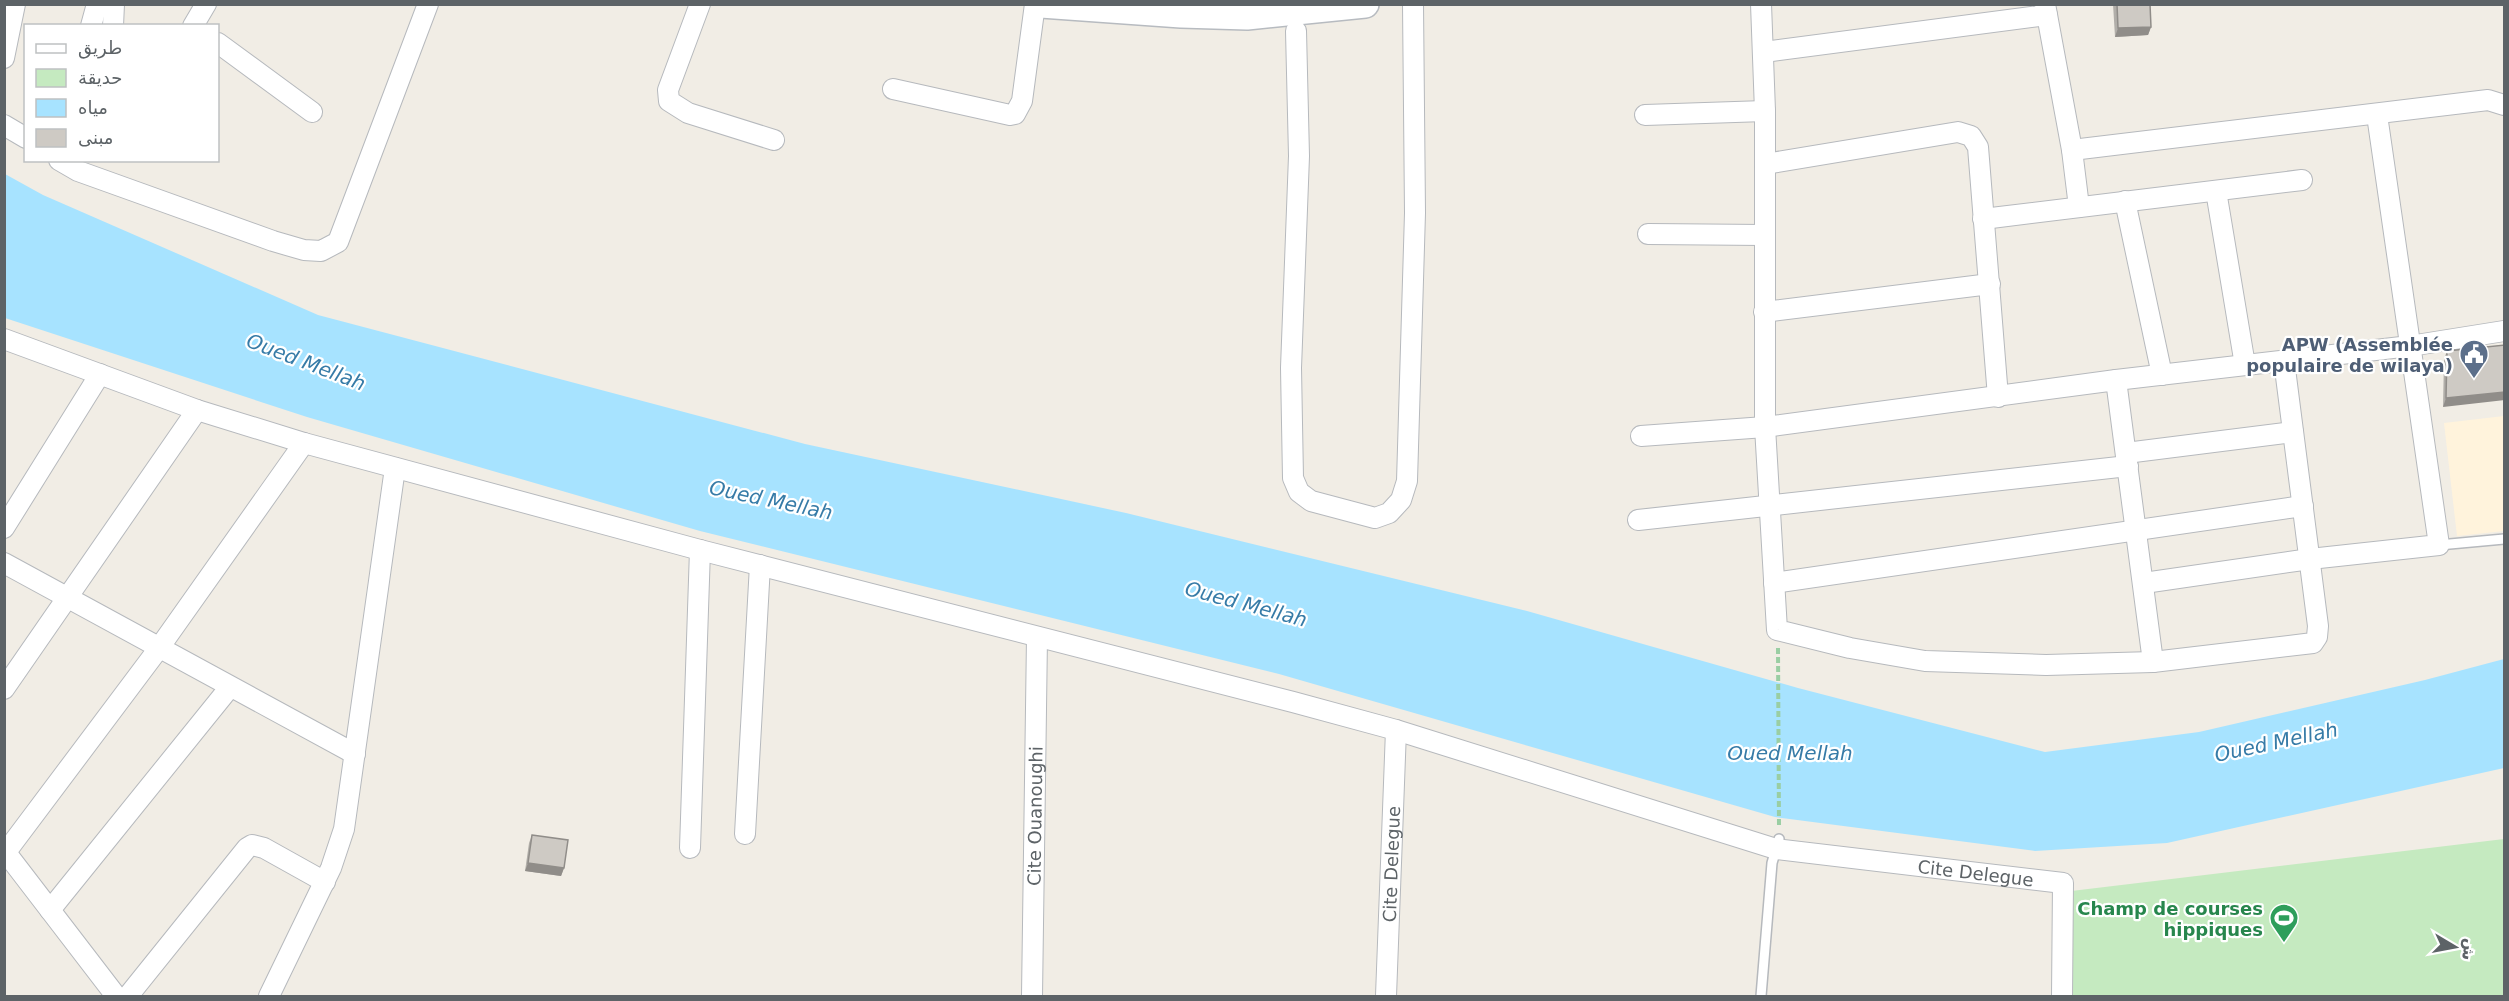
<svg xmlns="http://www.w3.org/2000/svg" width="2509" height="1001" font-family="'DejaVu Sans','Noto Naskh Arabic',sans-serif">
<rect width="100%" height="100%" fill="#f1ede5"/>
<path fill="#fff3dc" d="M2504,416v115l-47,5 -13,-113z"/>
<path fill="#c5eac0" d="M2504,839v157h-441v-104z"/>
<path fill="#a7e3ff" d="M5,174l38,21 275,120 487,129 321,69 401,98 271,77 247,64 154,-20 226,-52 79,-21v109l-337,75 -132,8 -260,-34 -496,-143 -579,-143 -393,-114 -302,-99z"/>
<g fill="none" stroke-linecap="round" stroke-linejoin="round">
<g stroke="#b6b9bd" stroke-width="12">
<path id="lane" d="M2439,545l65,-6
M1761,996l11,-133 7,-24"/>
</g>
<g stroke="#b6b9bd" stroke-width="22">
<g id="street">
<path d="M700,4l-32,86 1,11 19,12 86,27"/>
<path d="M1761,4l4,107v316l12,203 73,18 75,13 121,4 107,-3 160,-19 4,-6 1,-11 -34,-265"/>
<path d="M2045,4l27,146 7,57"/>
<path d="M91,26l6,-22"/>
<path d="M113,26l1,-22"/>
<path d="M193,26l13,-22"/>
<path d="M1296,31l3,125 -8,212 2,110 6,14 12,9 64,17 14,-5 12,-13 6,-19 8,-268 -2,-209"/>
<path d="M218,43l94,69"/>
<path d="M1764,52l283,-37"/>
<path d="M4,58l11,-54"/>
<path d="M893,89l117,26 5,-1 7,-13 13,-97"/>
<path d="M1645,115l120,-4"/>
<path d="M4,125l22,13"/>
<path d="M2072,150l416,-50 16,5"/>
<path d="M59,160l19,11 195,70 31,9 17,1 17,-9 90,-238"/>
<path d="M1765,164l193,-32 13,4 7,11 20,250"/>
<path d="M2216,191l29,174"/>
<path d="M2125,201l37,174"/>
<path d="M1983,219l319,-39"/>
<path d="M1648,234l116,1"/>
<path d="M1764,312l226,-28"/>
<path id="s1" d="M4,339l193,71 107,33 396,107 593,152 103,28 380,119 287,34 -1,113"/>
<path d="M2116,380l294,-34 94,-15"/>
<path d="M1641,436l124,-9 351,-47 37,282"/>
<path d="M2126,453l167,-21"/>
<path d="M1638,520l490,-54"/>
<path d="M4,528l96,-154"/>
<path d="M4,563l351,191"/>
<path d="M1774,583l529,-77"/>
<path d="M2144,583l166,-24 129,-14 -62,-430"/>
<path d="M4,689l193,-279"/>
<path d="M745,834l15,-269"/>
<path d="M690,848l10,-298"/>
<path d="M4,850l112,146"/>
<path d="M6,852l153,-204 145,-205"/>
<path d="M50,910l180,-223"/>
<path d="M128,996l119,-148 5,-3 12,3 61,34"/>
<path d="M269,996l62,-128 13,-39 51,-361"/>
<path id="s2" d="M1032,996l5,-359"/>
<path id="s3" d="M1386,996l10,-266"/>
</g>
</g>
<g stroke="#b7bbc0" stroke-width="30">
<path id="secondary" d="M1041,4l140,10 66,2 118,-12"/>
</g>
<path stroke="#9acea3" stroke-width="4" stroke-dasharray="6 3" stroke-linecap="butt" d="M1778,648l1,179"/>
<use href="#lane" stroke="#fff" stroke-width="9"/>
<use href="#street" stroke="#fff" stroke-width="20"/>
<use href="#secondary" stroke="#fff" stroke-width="27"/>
</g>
<path fill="#b1aea9" d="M2113,4h37l1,23 -3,8 -33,2z
M2505,345l-62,62 1,-48 3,-8z
M532,835l32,33 -3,8 -36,-5 4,-28z"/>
<path fill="#908d89" d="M2151,27l-3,8 -33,2 3,-9z
M2505,392v8l-62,7 3,-9z
M528,863l36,5 -3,8 -36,-5z"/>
<path fill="#cecac4" stroke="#908d89" stroke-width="1.5" d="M2117,4h33l1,23 -33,1z
M2505,345v47l-59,6 1,-47z
M532,835l36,5 -4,28 -36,-5z"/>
<defs>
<g id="civic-pin" transform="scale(1.5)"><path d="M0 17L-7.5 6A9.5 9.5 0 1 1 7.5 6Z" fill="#5c6f8a" stroke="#fff"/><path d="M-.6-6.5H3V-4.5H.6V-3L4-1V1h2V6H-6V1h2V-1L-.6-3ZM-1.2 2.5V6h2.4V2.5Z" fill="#fff"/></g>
<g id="stadium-pin" transform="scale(1.5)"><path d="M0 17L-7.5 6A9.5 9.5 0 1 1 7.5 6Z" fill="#2e9e5b" stroke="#fff"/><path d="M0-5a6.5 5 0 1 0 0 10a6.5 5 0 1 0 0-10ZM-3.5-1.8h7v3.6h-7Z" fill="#fff"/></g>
</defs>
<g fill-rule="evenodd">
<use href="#civic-pin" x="2474" y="354"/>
<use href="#stadium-pin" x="2284" y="918"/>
</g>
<g text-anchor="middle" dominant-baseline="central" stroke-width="4.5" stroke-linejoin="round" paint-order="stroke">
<g font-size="18" font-weight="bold" fill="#4e5e75" stroke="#fff" text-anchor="end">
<text x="2453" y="344">APW (Assemblée<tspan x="2453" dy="21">populaire de wilaya)</tspan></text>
</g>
<g font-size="18" fill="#5d6367" stroke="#fff">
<text stroke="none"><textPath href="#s2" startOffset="180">Cite Ouanoughi</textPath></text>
<text stroke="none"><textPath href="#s3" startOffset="132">Cite Delegue</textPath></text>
<text stroke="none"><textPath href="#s1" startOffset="2046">Cite Delegue</textPath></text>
</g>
<g font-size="18" font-weight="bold" fill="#27864d" stroke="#fff" text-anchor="end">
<text x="2263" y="908">Champ de courses<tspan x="2263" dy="21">hippiques</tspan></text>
</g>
<g font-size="20" font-style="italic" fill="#367ba7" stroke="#fff">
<text transform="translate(306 362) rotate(21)">Oued Mellah</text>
<text transform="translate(771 500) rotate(12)">Oued Mellah</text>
<text transform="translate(1246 604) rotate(15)">Oued Mellah</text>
<text transform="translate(2276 742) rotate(-12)">Oued Mellah</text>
<text x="1790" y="753">Oued Mellah</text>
</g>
</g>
<rect width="2509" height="1001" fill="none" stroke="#5d6367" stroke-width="12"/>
<rect x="24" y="24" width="195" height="138" fill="#ffffff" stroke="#bec1c2" stroke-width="1.5"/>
<rect x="36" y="44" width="30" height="9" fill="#ffffff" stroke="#bec1c2" stroke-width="1.5"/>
<text x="78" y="54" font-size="18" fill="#5d6367">طريق</text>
<rect x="36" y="69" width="30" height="18" fill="#c5eac0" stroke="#bec1c2" stroke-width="1.5"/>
<text x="78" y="84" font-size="18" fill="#5d6367">حديقة</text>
<rect x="36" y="99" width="30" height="18" fill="#a7e3ff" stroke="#bec1c2" stroke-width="1.5"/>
<text x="78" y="114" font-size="18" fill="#5d6367">مياه</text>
<rect x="36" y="129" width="30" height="18" fill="#cecac4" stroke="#bec1c2" stroke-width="1.5"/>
<text x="78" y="144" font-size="18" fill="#5d6367">مبنى</text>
<g transform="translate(2455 947) rotate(100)" stroke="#ffffff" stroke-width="4.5" paint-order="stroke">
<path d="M0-4.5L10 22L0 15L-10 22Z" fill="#5d6367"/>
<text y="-9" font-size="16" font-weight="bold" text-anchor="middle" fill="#5d6367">ش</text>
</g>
</svg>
